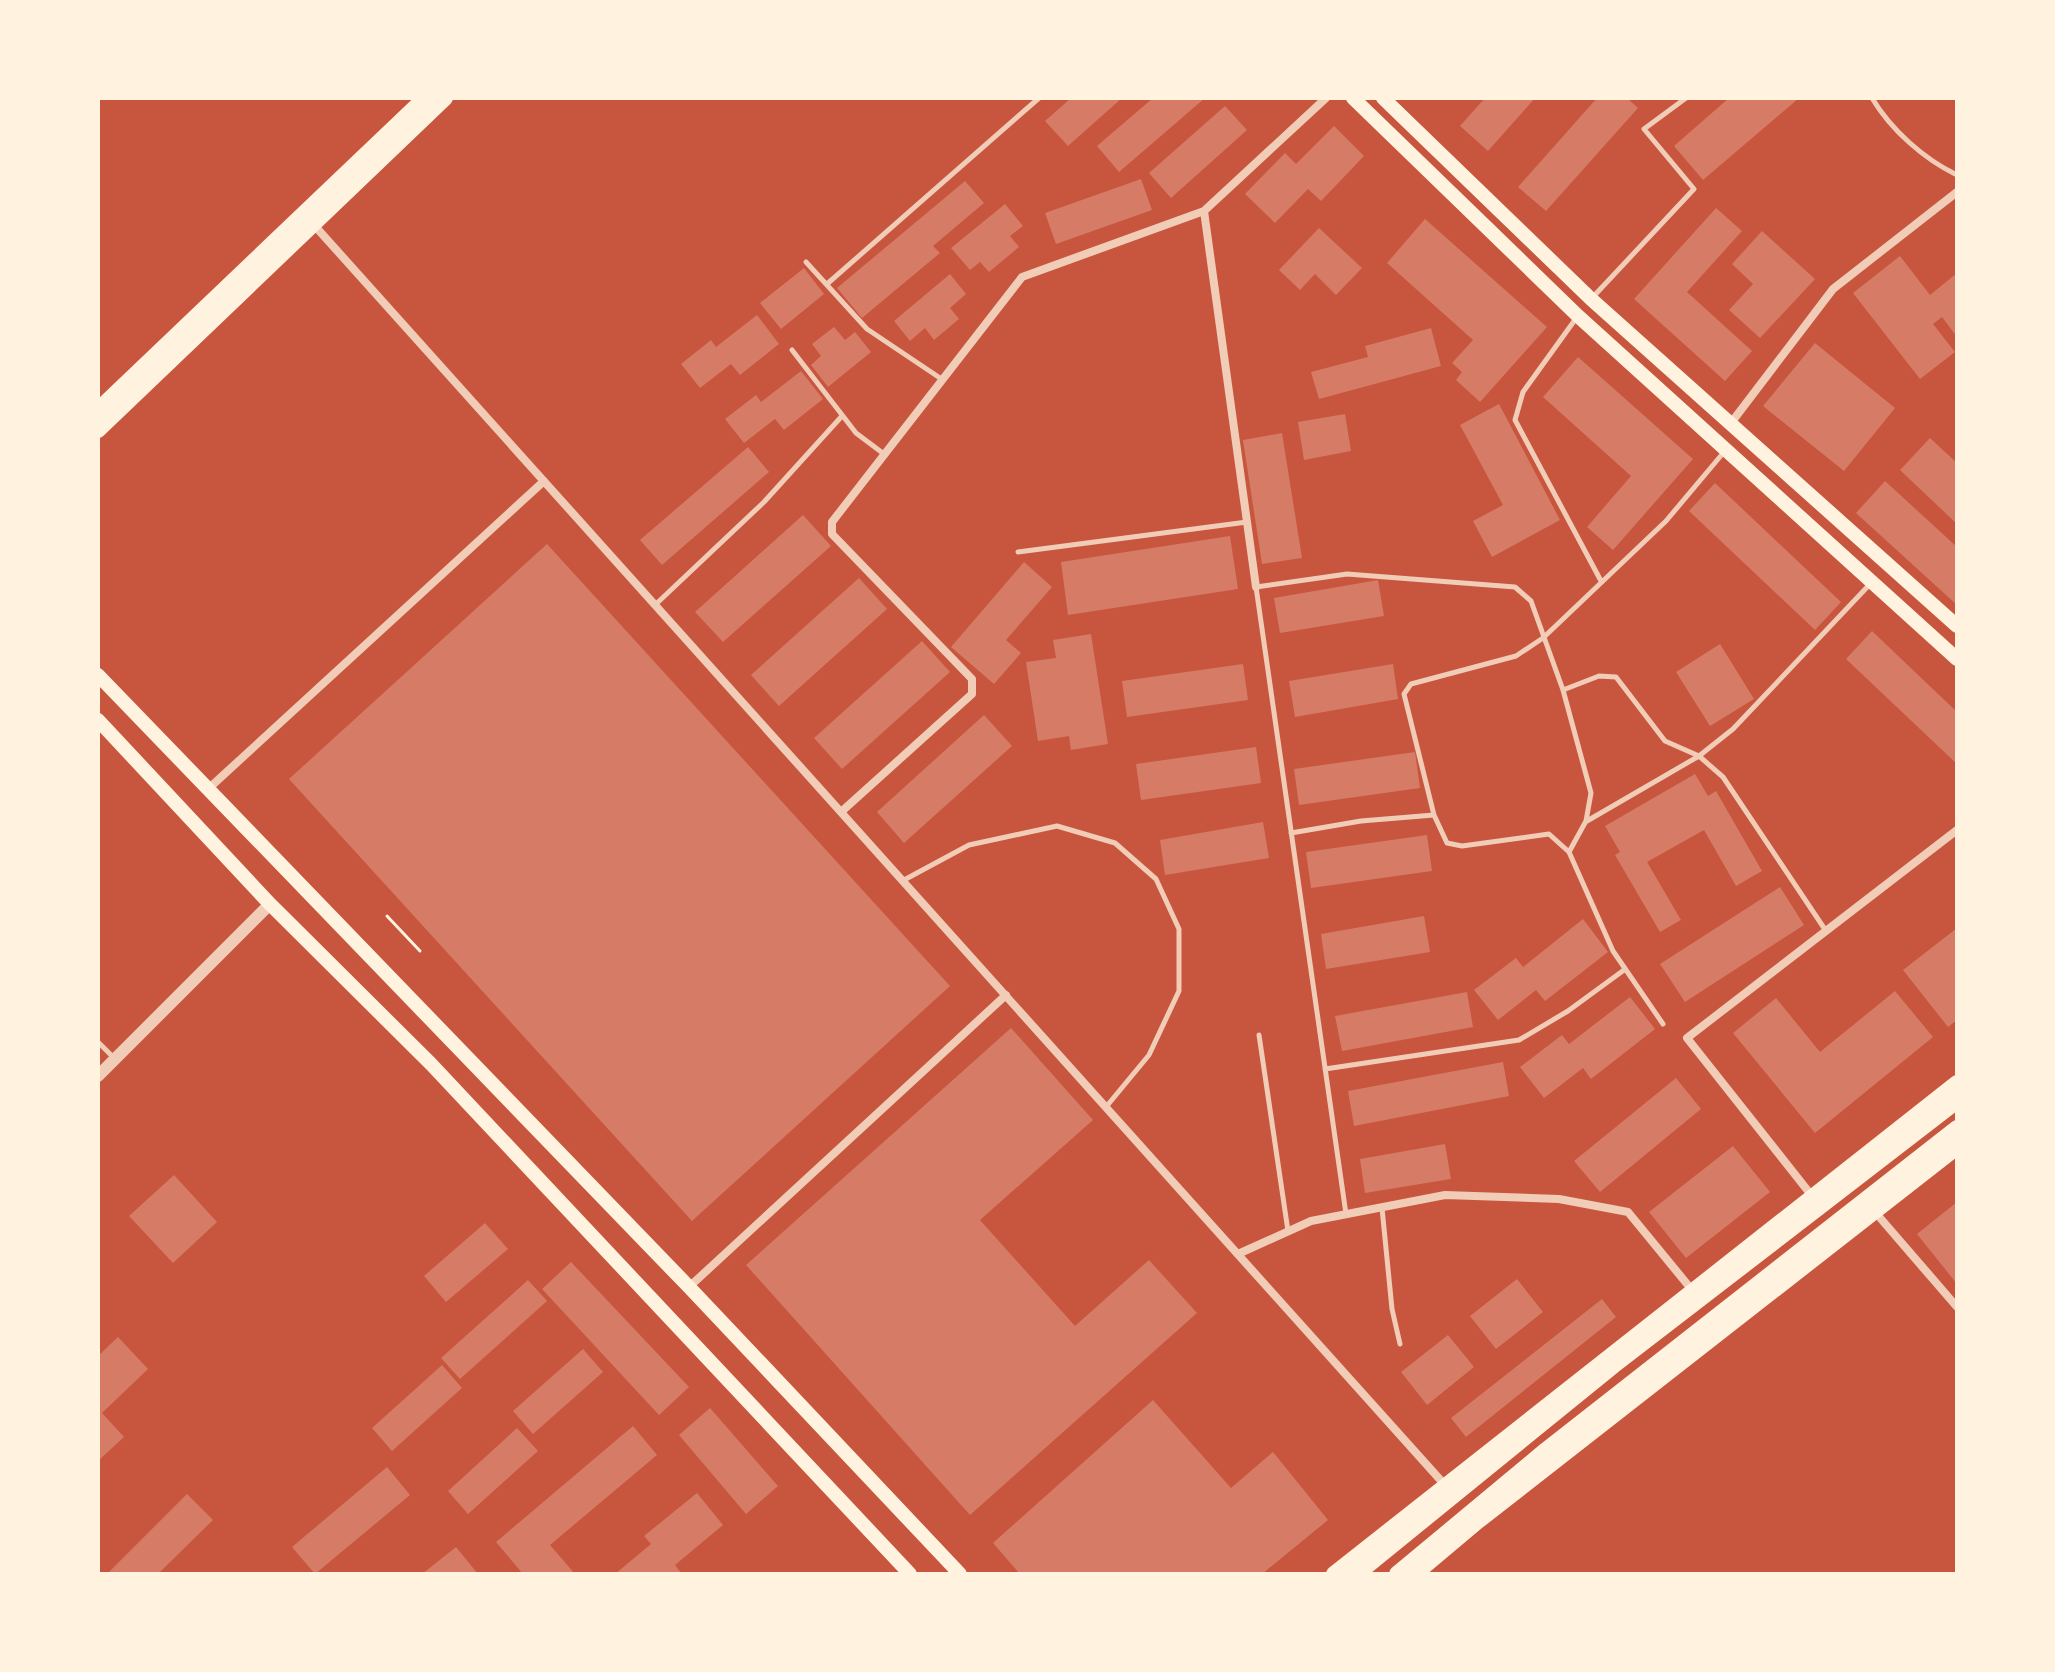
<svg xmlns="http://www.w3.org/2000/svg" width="2055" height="1672" font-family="'Roboto Serif',serif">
<rect width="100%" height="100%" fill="#c8553d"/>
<path fill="#d67c66" d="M1071,98h51l-54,48 -23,-25z
M1153,98h52l-86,74 -22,-26z
M1485,98h50l-47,53 -28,-25z
M1597,98h30l11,10 -92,103 -28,-24z
M1729,98h70l-96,82 -29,-34z
M1225,106l22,24 -76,68 -22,-25z
M1334,126l30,30 -43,45 -13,-12 -33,34 -30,-29 40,-41 11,11z
M1141,179l11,31 -96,34 -11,-31z
M965,181l19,22 -51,43 7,7 -78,65 -25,-30z
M1005,204l18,22 -13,10 9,11 -30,25 -9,-10 -10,8 -19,-22z
M1716,208l26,23 -55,61 65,59 -27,30 -91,-82z
M1425,219l122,108 -67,75 -24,-22 6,-8 -10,-9 21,-23 -86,-77z
M1319,228l43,40 -26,27 -21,-21 -15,16 -21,-20z
M1762,231l53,48 -55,59 -31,-28 24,-26 -21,-20z
M1900,256l30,39 27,-22v64l-15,-20 -9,7 22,28 -35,27 -67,-86z
M804,268l20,26 -43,35 -21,-26z
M950,274l16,20 -16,14 9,11 -25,21 -9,-12 -15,13 -16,-20z
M757,315l22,29 -39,31 -9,-11 -31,24 -19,-24 30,-24 5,7z
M834,327l11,13 10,-8 16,20 -43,35 -17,-22 10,-9 -9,-12z
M1431,328l10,38 -122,33 -8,-27 57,-15 -3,-11z
M1815,343l80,65 -51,63 -81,-65z
M1578,357l115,102 -80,91 -26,-23 44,-51 -88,-79z
M801,371l22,28 -39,31 -9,-11 -31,24 -19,-24 31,-24 5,7z
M1499,404l61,116 -68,37 -19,-36 30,-16 -43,-80z
M1345,414l6,37 -47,9 -6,-38z
M1282,433l20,125 -40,6 -19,-124z
M1930,438l27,25v61l-57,-54z
M748,447l21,25 -107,93 -22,-25z
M1885,481l72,66v58l-101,-92z
M1715,483l126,119 -26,28 -126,-119z
M803,515l28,31 -108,96 -28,-30z
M1230,536l8,53 -170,26 -7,-53z
M547,544l403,442 -258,235 -403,-442z
M1024,562l28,25 -46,53 15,13 -27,31 -43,-37z
M859,578l28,31 -108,97 -28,-31z
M1378,580l6,36 -104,17 -6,-35z
M1872,631l85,81v52l-111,-105z
M1091,634l17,110 -37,6 -2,-14 -31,5 -12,-79 30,-4 -3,-18z
M922,641l28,31 -108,97 -28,-31z
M1720,644l34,55 -44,27 -34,-54z
M1243,664l5,36 -121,17 -5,-36z
M1393,664l5,35 -103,18 -6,-36z
M984,715l28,31 -108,97 -27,-31z
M1256,747l5,36 -120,17 -5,-36z
M1415,752l5,36 -121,17 -5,-36z
M1695,774l13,22 8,-5 46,80 -26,15 -32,-56 -57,32 34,58 -21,12 -45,-77 5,-3 -15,-26z
M1263,822l6,36 -104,17 -5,-35z
M1427,835l5,36 -121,17 -5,-36z
M1780,887l24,38 -119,77 -25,-38z
M1424,916l6,36 -104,17 -5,-35z
M1583,919l25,33 -63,49 -9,-11 -38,30 -24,-30 42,-32 7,9z
M1957,928v92l-9,7 -45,-57z
M1895,991l38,46 -118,96 -82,-100 43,-35 44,54z
M1467,992l6,35 -131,24 -7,-35z
M1630,997l25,32 -64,50 -8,-11 -39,30 -24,-31 42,-32 7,9z
M1011,1028l82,92 -113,100 95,106 74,-66 48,53 -227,202 -224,-250z
M1503,1062l6,34 -155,30 -6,-35z
M1676,1078l25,31 -101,83 -26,-31z
M1445,1144l6,35 -86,14 -5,-34z
M1733,1146l37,46 -84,66 -37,-46z
M174,1175l43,47 -44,41 -44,-47z
M1957,1202v82l-40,-50z
M485,1223l23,26 -62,53 -22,-26z
M571,1262l118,125 -30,28 -117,-126z
M1517,1279l26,33 -47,37 -26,-33z
M528,1280l19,21 -87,78 -19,-21z
M1602,1299l14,18 -150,120 -15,-19z
M1448,1335l26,32 -47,38 -26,-33z
M118,1337l30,32 -46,44 22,24 -26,24v-105z
M583,1349l20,23 -70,62 -20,-23z
M442,1365l20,23 -70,63 -20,-23z
M1153,1400l78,88 42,-36 55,68 -66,54h-242l-27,-31z
M710,1408l68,78 -32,28 -67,-79z
M633,1426l24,29 -107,90 25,29h-52l-27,-32z
M517,1428l21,23 -70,63 -20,-23z
M387,1467l23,28 -95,79 -23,-27z
M697,1493l26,32 -48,40 7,9h-67l36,-30 -7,-8z
M187,1494l26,26 -55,54h-51z
M456,1547l22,27h-56z"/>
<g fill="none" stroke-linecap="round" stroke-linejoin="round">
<path stroke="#fff3e0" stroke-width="3" d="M387,916l33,35"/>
<path stroke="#f1ccb7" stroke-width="5" d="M1872,98c19,32 52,61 85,77
M806,262l61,67 76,51
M827,284l212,-186
M1592,298l102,-109 -50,-60 42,-31
M1577,317l-54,75 -8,28 86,161
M792,350l64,83 28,21
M1018,552l229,-30
M655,605l109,-103 78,-86
M1563,690l36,-14 17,1 49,64 34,15 24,21 103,154
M1587,821l112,-65 34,-27 138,-146
M1291,833l70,-12 73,-6
M904,880l65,-35 88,-19 58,17 41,36 23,50v62l-30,64 -43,52
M1663,1024l-50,-73 -44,-99 -20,-18 -87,12 -15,-3 -13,-28 -30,-121 7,-10 105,-28 27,-18 123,-117 58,-69
M1259,1035l29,196
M98,1042l16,16
M1325,1069l194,-29 49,-29 56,-41
M1382,1208l10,101 8,35
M1346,1214l-90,-627 91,-13 168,13 16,14 32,89 28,103 -5,28 -17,31"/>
<path stroke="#f1ccb7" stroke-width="8" d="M1204,211l52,376
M314,225l1130,1259
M1731,423l102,-134 124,-97
M207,790l337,-309
M841,812l131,-118v-15l-140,-145v-12l190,-245 182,-66 122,-113
M1812,1196l-125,-158 270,-208
M1875,1212l82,95
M1238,1254l73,-33 134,-26 114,4 69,13 64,78
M689,1287l317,-292"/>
<path stroke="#f1ccb7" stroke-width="12" d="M98,1076l172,-172"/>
<path stroke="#fff3e0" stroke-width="14" d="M1353,98l225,218 379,343
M1383,98l208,201 366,327
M98,675l591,612 271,287
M98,720l172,184 161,160 479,510"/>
<path stroke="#fff3e0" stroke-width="16" d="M98,410l327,-312
M98,430l347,-332
M1334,1574l623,-491
M1415,1574l63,-53 479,-374"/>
<path stroke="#fff3e0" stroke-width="16" d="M1357,1574l256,-208 344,-265
M1397,1574l149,-124 411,-322"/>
</g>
<rect width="2055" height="1672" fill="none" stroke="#fff3e0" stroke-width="200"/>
</svg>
